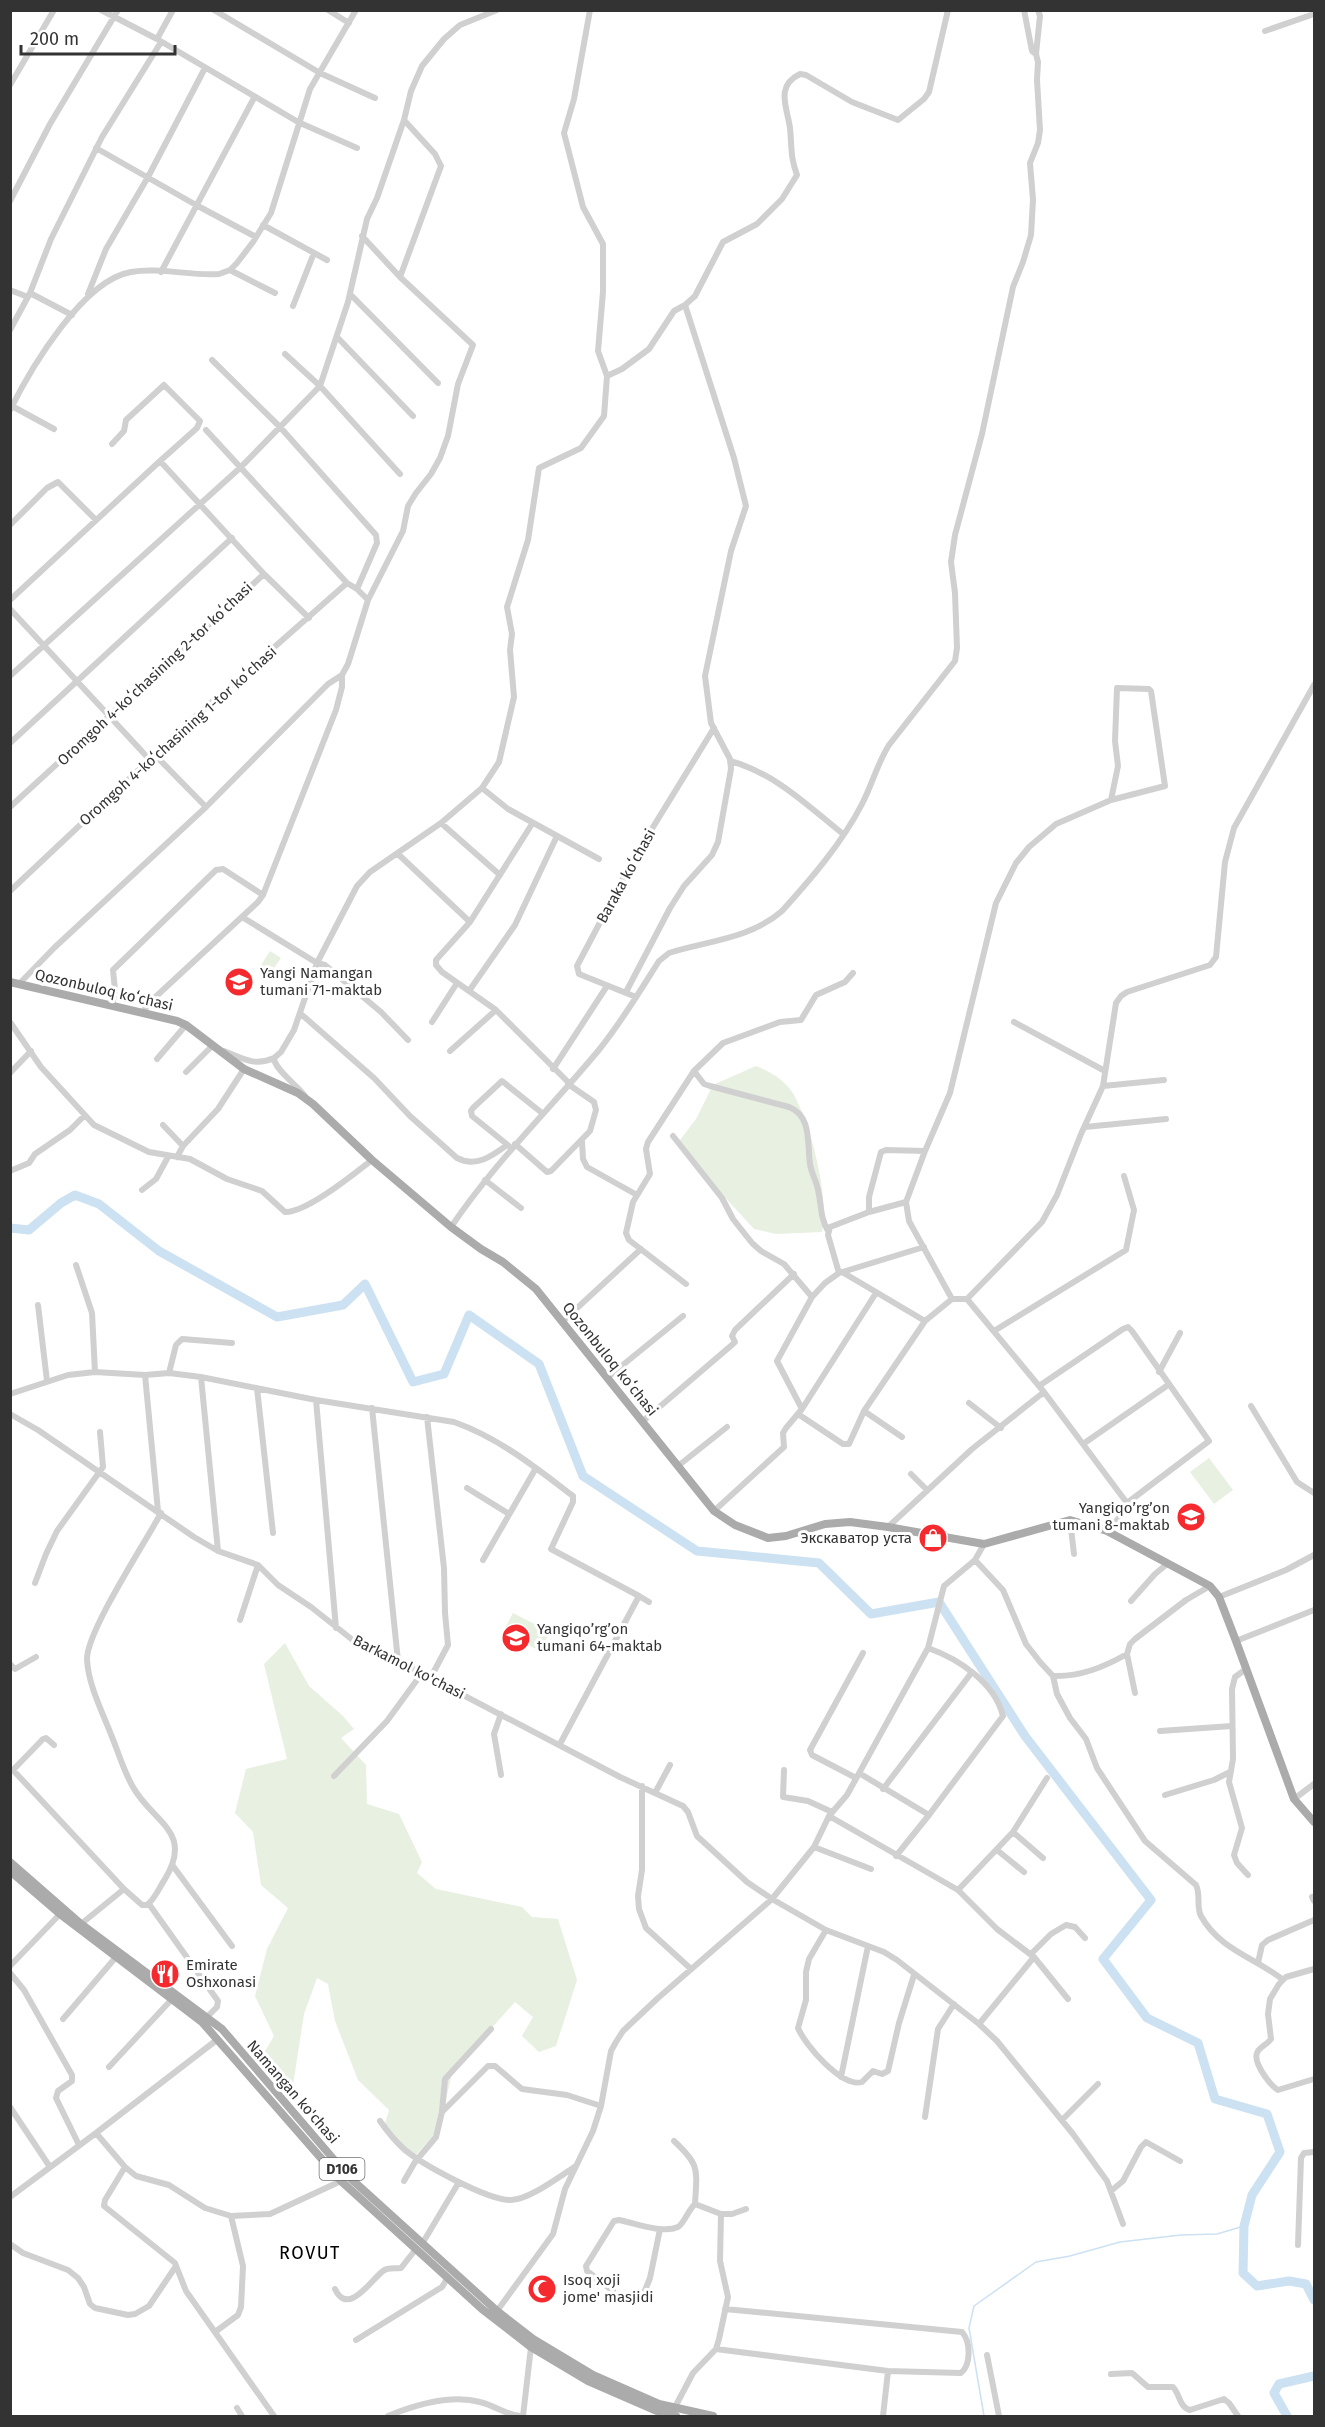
<svg xmlns="http://www.w3.org/2000/svg" width="1325" height="2427" font-family="'Fira Sans',sans-serif">
<rect width="100%" height="100%" fill="#fff"/>
<path fill="#e8f0e1" d="M270,951l11,7 -13,19 -10,-7z
M756,1066c13,5 25,12 34,23 20,28 40,110 32,143l-46,2 -22,-5 -44,-48 -30,-41 16,-21 17,-34z
M1209,1458l24,32 -19,14 -24,-32z
M513,1613l37,19 -10,19 -37,-19z
M285,1643l24,43 34,30 11,13 -13,9 25,27 1,39 32,10 23,48 -5,11 19,16 86,18 10,10 26,2 19,61 -21,66 -17,6 -17,-16 11,-19 -18,-15 -63,70 -12,56 -26,29 -11,-4 -20,-23 6,-20 -31,-30 -23,-59 -7,-37 -11,-6 -13,36 -11,71 -28,-34 9,-15 -19,-40 12,-47 21,-41 -27,-23 -8,-53 -18,-19 11,-44 41,-10 -23,-95z"/>
<g fill="none" stroke-linecap="round" stroke-linejoin="round">
<path stroke="#cce1f1" stroke-width="1.5" d="M984,2416l-15,-88 5,-22 62,-44 34,-6 50,-14 61,-7 36,-1 27,-8"/>
<path stroke="#cce1f1" stroke-width="9" d="M10,1228l19,2 32,-27 14,-8 24,9 60,47 118,66 66,-12 22,-21 48,98 31,-8 25,-59 70,49 44,112 114,75 122,12 52,51 68,-12 86,134 126,164 -48,59 44,59 51,25 17,56 52,15 13,38 -28,43 -8,31 -1,47 14,13 32,-5 17,3 8,16
M1287,2416l-13,-23 5,-9 35,-8"/>
<path stroke="#d0d0d0" stroke-width="6" d="M101,10l56,29 16,-29
M214,10l106,63 55,25
M328,10l21,13
M1265,31l49,-17
M157,39l141,83 59,26
M1036,54l4,-38 -2,-6
M10,85l44,-75
M96,148l100,57 60,32
M10,201l40,-77 68,-114
M263,225l64,35
M230,270l45,23
M161,272l93,-174
M400,277l41,-111 -6,-12 -31,-34
M10,290l18,7
M30,293l42,22
M88,294l18,-45 42,-72 57,-109
M350,294l88,89
M293,306l21,-53
M10,330l20,-37 21,-54 51,-102 59,-95
M337,337l76,79
M285,354l35,32 80,88
M212,360l68,67 96,108 1,8 -20,46
M607,376l15,-7 27,-20 25,-38 11,-6 10,-9 28,-54 34,-18 25,-25 15,-24c-7,-19 -5,-28 -7,-47 -3,-21 -15,-42 10,-54l6,1 46,27 46,18 26,-21 5,-7 19,-82
M10,405l44,24
M10,410c21,-42 73,-130 121,-138 28,-5 59,4 88,2l11,-4 7,-7 16,-21 18,-29 39,-124 46,-79
M206,430l141,153 10,6 11,11
M112,444l12,-13 2,-11 38,-35 36,36 -3,7 -37,33
M10,525l37,-37 11,-6 38,38
M264,574l45,44
M10,600l150,-139 104,113 -254,233
M10,609l140,151
M10,676l231,-209 79,-81 28,-84 19,-83 10,-21 27,-78 7,-29 11,-25 22,-27 16,-14 37,-15
M10,743l222,-205
M155,755l51,52
M730,761c45,12 78,45 113,73
M482,788l26,21 91,50
M441,823l59,52
M532,824l-62,98 -34,38v5l6,7 54,38 73,73
M398,854l72,68
M10,891l186,-175 151,-133
M242,917l75,46 8,2 56,47 27,28
M19,984l35,-36 152,-141 122,-123 14,-9 6,-11 20,-64 35,-69 5,-25 8,-13 15,-19 9,-16 8,-22 10,-52 15,-39 -73,-68 -38,-41
M469,991l46,-66 42,-89
M626,992l44,-84 14,-22 28,-31 6,-13 13,-73 -1,-10 -19,-36 -6,-47 26,-125 15,-45 -12,-48 -49,-153
M636,997l-57,-23 -2,-8 57,-108 80,-130
M112,1006l3,-16 -2,-20 103,-100 7,-1 40,26
M143,1012l7,-10 108,-100 5,-7 73,-185 6,-23v-12
M301,1014l73,64 36,38 47,42c19,10 35,-2 50,-13
M10,1022l31,45 53,58 55,27 41,7 37,20 35,12 23,21c21,1 69,-38 87,-52
M432,1022l25,-39
M1014,1022l91,49
M224,1051c18,7 30,16 50,7
M450,1051l46,-41
M157,1059l29,-34
M553,1069l54,-83
M694,1071l10,13 6,2 79,21c23,9 18,36 21,57 1,8 5,14 7,22 5,16 2,30 11,45
M186,1072l27,-27
M10,1073l21,-22
M1103,1086l61,-6
M305,1096c-8,-11 -31,-27 -31,-38l7,-6 13,-22 23,-67 40,-77 13,-14 71,-49 41,-35 17,-26 15,-65 -4,-47 2,-16 -5,-27 21,-67 11,-72 42,-20 23,-32 3,-40 -9,-25 5,-59v-48l-20,-37 -19,-74 10,-34 16,-89
M163,1125l20,21
M1085,1127l81,-8
M673,1136l49,62 11,21 19,24 9,8 23,13 28,33
M582,1141l1,18 4,8 50,28
M515,1144l32,28 4,-1 39,-40 6,-21 -2,-8 -26,-18
M509,1146l-37,-30 -1,-5 2,-3 29,-27 40,32
M177,1157l6,-11 35,-37 26,-40
M10,1171l19,-8 6,-9 35,-24 14,-14
M485,1180l36,28
M142,1190l14,-11 12,-22
M869,1212v-15l12,-45 5,-2 39,1
M451,1227c43,-64 98,-117 147,-176 23,-28 42,-60 61,-90l10,-8c38,-12 81,-14 113,-42 29,-32 60,-68 80,-107 10,-19 15,-40 27,-59l66,-84 2,-13 -2,-55 -4,-31 4,-27 27,-101 31,-147 10,-25 8,-27 2,-35 -3,-37 8,-20 2,-13 -3,-50 1,-18 -2,-8 -4,-3 -8,-41
M76,1265l16,48 3,59
M842,1272l83,49
M839,1273l-11,-38 2,-8 39,-15 37,-10
M686,1284l-57,-44 -3,-7 7,-31 17,-28 -4,-25 2,-7 46,-71 29,-28 57,-21 21,-2 15,-25 29,-13 8,-9
M952,1299l-43,-78 -3,-19 19,-51 25,-58 46,-190 20,-40 13,-16 27,-23 55,-24 54,-14 -14,-95 -2,-2 -32,-1 -2,53 3,25 -7,34
M967,1299l77,93 83,111 1,5 -21,23
M38,1305l9,76
M563,1321l78,-72
M994,1331l132,-81 8,-40 -10,-34
M1159,1372l21,-39
M169,1373l7,-28 6,-6 50,4
M145,1375l13,136
M201,1377l17,174
M608,1377l75,-61
M1039,1386l84,-57 5,-2 4,4 77,110 -82,62
M257,1388l16,145
M10,1394l58,-19 27,-3 50,3 24,-2 32,4 115,23 138,22c45,16 81,45 119,74v6l-22,47 88,47 -79,148
M316,1400l20,228
M969,1403l32,25
M1251,1406l46,76 17,11
M372,1408l26,253
M802,1409l-25,-48 35,-64 13,-14 14,-10 85,-26
M864,1411l38,26
M10,1414l28,16 156,107 24,14 40,14 20,20 33,22 48,38 39,16 222,116 63,29 5,6 9,24 50,46 25,17 54,31 58,22 13,8 82,64 18,17 76,93 34,47 16,43
M798,1414l45,30h6l15,-33 61,-90 27,-22h15l75,-77 15,-27 24,-61 22,-48 13,-83 5,-7 6,-4 83,-27 6,-8 9,-95 9,-34 80,-143
M427,1417l17,151 1,45 3,32 -17,32
M643,1421l90,-77 2,-2 -3,-6 3,-6 59,-56
M1083,1444l85,-59
M678,1466l49,-39
M911,1474l16,16
M467,1488l42,26
M714,1511l70,-64 -1,-14 3,-5 16,-19 74,-116
M1070,1520l4,34
M888,1527l84,-78 72,-57
M984,1544l-9,16 28,30 23,54 14,18 13,14c27,1 51,-9 74,-22l3,-10 5,-5 51,-39 24,-14
M483,1560l53,-92
M35,1583l11,-29 11,-23 46,-64 -3,-35
M639,1596l10,6
M1219,1597l67,-27 28,-15
M1131,1601l24,-27 12,-10
M240,1620l18,-55
M1236,1641l78,-31
M928,1648c31,11 67,35 75,68l-74,99
M1127,1654l8,39
M10,1664l5,5 21,-12
M1246,1669l-11,8 -3,12 1,70 -4,23 13,46 -8,27 3,8 11,12
M1053,1676l4,18 13,24 16,21 11,29 48,73 51,44c5,10 0,22 5,31 18,33 54,42 81,63
M501,1714l-7,20 7,41
M1160,1731l72,-5
M54,1745l-8,-7 -3,1 -30,31 111,119
M784,1770l-1,27 25,4 24,11
M859,1773l70,42 -33,41
M334,1776l53,-55 35,-48
M856,1778l-44,-23 -2,-5 53,-97
M642,1786v84l-4,26 1,13 7,19 45,41
M883,1789l89,-117
M655,1793l15,-28
M1165,1795l49,-15 16,-8
M1294,1799l20,-15
M829,1816l18,-21 81,-147 16,-62 31,-26
M1013,1832l30,26
M814,1847l57,22
M997,1850l27,22
M173,1866l59,80
M958,1890l55,-58 34,-54
M1312,1897l2,4
M149,1904l69,97 -1,6 -10,10
M81,1924l43,-35 18,16h5c8,-6 12,-17 18,-26 29,-48 -12,-56 -32,-92 -9,-15 -14,-33 -21,-50 -9,-24 -24,-52 -25,-78 0,-28 58,-116 74,-146
M826,1930l-17,29 -3,13v28l-8,28c7,17 44,60 64,54l11,-11 9,3 6,-3 11,-48 15,-48
M1031,1954l20,-20 15,-9 9,2 10,11
M1258,1963l4,-18 6,-5 46,-20
M10,1966l50,-52
M1314,1969l-28,8 -7,7 -9,15 -2,15 3,25c-3,5 -12,8 -14,14 -4,10 13,32 21,37l36,-11
M10,1973l14,17 48,85v6l-14,10 -2,7 23,47
M63,2019l53,-62
M979,2024l55,-67 34,42
M218,2039l-122,94 29,34 -20,33 -1,6 71,57 11,28 88,125
M109,2067l63,-68
M841,2077l27,-131
M10,2107l40,60
M442,2111l3,-32 46,-50
M925,2117l13,-88 16,-25
M1062,2120l36,-36
M380,2121c7,10 15,20 24,28 17,15 85,52 107,51 18,0 49,-24 65,-34
M674,2141c26,24 23,28 21,63
M125,2167l11,9 33,9 36,23 26,8 39,-2 71,-33
M404,2181l11,-19 21,-25 6,-25 46,-46h7l27,23 45,6 34,11
M1111,2191l12,-10 18,-34 5,-5 34,19
M10,2197l86,-64
M721,2214h11l14,-5
M10,2244l13,9 45,17 10,8 6,9 6,17 5,4 33,7 7,-1 14,-8 27,-40
M422,2244l37,-62
M1298,2245l3,-87 3,-5 10,-1
M335,2289c13,28 36,-9 48,-18 5,-4 12,-2 18,-3l15,-19
M613,2291l-26,-20 -1,-5 28,-45 5,-1c16,3 43,14 59,7 5,-2 11,-18 17,-23l26,10 -1,47 8,36 -9,42 -3,10 -23,24 -19,36
M641,2300l9,-22 10,-49
M497,2311l56,-77 12,-45 28,-58 8,-25 10,-55 5,-9 7,-11 35,-33 114,-99 42,-52 15,-31 129,74 39,39 37,28
M215,2332l23,-17 3,-8 2,-41 -12,-50
M356,2340l86,-53 6,-10
M716,2349l172,22 73,2c10,-8 10,-31 1,-41l-237,-23
M987,2355l12,61
M1111,2374l21,-1 16,14h25c7,7 6,20 17,23l34,-11 5,4 9,13
M237,2408l5,8
M388,2416c27,-11 62,-22 92,-14 14,3 26,13 40,14
M523,2416l8,-69
M883,2416l5,-45"/>
<path stroke="#ababab" stroke-width="8" d="M10,982l167,39 9,4 58,44 54,24 15,11 59,56 79,67 30,22 22,13 33,27 178,222 21,14 33,13 18,-2 39,-12 25,-2 38,5 96,17 86,-24 37,11 103,55 9,11 17,44 58,158 20,23
M10,1862l71,62 141,105 126,147 149,135 36,28 60,36 66,29 54,12
M10,1871l50,43 142,108 139,159 141,128 49,38 57,34 69,30 19,5"/>
</g>
<defs>
<g id="school-disc" transform="scale(1.5)"><circle r="9.5" fill="#f52a2e" stroke="#fff"/><path d="M0-5L7-2L0 1L-7-2ZM-4 1L0 2.5L4 1V4Q0 6-4 4Z" fill="#fff"/></g>
<g id="shop-disc" transform="scale(1.5)"><circle r="9.5" fill="#f52a2e" stroke="#fff"/><path d="M-5-2.5h2.3a2.7 3.5 0 0 1 5.4 0H5L5.5 6h-11ZM-1.5-2.5h3a1.5 2.3 0 0 0-3 0Z" fill="#fff"/></g>
<g id="restaurant-disc" transform="scale(1.5)"><circle r="9.5" fill="#f52a2e" stroke="#fff"/><path d="M-5-6h1v4h1v-4h1v4h1v-4h1v5L-1.5 .5V6h-2V.5L-5-1ZM5-6V6H3V1.5H1.5Q1.5-4 5-6Z" fill="#fff"/></g>
<g id="mosque-disc" transform="scale(1.5)"><circle r="9.5" fill="#f52a2e" stroke="#fff"/><path d="M3.5-4.9A6 6 0 1 0 3.5 4.9A5 5 0 1 1 3.5-4.9Z" fill="#fff"/></g>
</defs>
<g fill-rule="evenodd">
<use href="#school-disc" x="239" y="982"/>
<use href="#school-disc" x="1191" y="1517"/>
<use href="#shop-disc" x="933" y="1538"/>
<use href="#school-disc" x="516" y="1638"/>
<use href="#restaurant-disc" x="165" y="1974"/>
<use href="#mosque-disc" x="542" y="2289"/>
</g>
<g text-anchor="middle" dominant-baseline="central" stroke-width="6" stroke-linejoin="round" paint-order="stroke">
<rect fill="#fff" stroke="#707070" stroke-width="1.5" x="319.5" y="2158" width="45" height="22" rx="4.5"/>
<g font-size="14" font-weight="bold" fill="#333">
<text x="342" y="2169">D106</text>
</g>
<g font-size="15" fill="#333" stroke="#fff">
<text transform="translate(155 674) rotate(-43)">Oromgoh 4-koʻchasining 2-tor koʻchasi</text>
<text transform="translate(178 736) rotate(-42)">Oromgoh 4-koʻchasining 1-tor koʻchasi</text>
<text transform="translate(626 876) rotate(-61)">Baraka koʻchasi</text>
<text transform="translate(104 990) rotate(13)">Qozonbuloq koʻchasi</text>
<text transform="translate(610 1359) rotate(51)">Qozonbuloq koʻchasi</text>
<text transform="translate(409 1667) rotate(27)">Barkamol ko'chasi</text>
<text transform="translate(293 2092) rotate(49)">Namangan ko'chasi</text>
</g>
<g font-size="15" fill="#333" stroke="#fff" text-anchor="start">
<text x="260" y="973">Yangi Namangan<tspan x="260" dy="17">tumani 71-maktab</tspan></text>
<text x="1170" y="1508" text-anchor="end">Yangiqo’rg’on<tspan x="1170" dy="17">tumani 8-maktab</tspan></text>
<text x="912" y="1538" text-anchor="end">Экскаватор уста</text>
<text x="537" y="1629">Yangiqo’rg’on<tspan x="537" dy="17">tumani 64-maktab</tspan></text>
<text x="186" y="1965">Emirate<tspan x="186" dy="17">Oshxonasi</tspan></text>
<text x="563" y="2280">Isoq xoji<tspan x="563" dy="17">jome' masjidi</tspan></text>
</g>
<g font-size="18" letter-spacing="1.5" fill="#000" stroke="#fff">
<text x="310" y="2253">ROVUT</text>
</g>
</g>
<rect width="1325" height="2427" fill="none" stroke="#333333" stroke-width="24"/>
<path d="M21 45v9h154v-9" fill="none" stroke="#333333" stroke-width="3"/>
<text x="30" y="45" font-size="18" fill="#333333" stroke="#ffffff" stroke-width="4.5" paint-order="stroke">200 m</text>
</svg>
